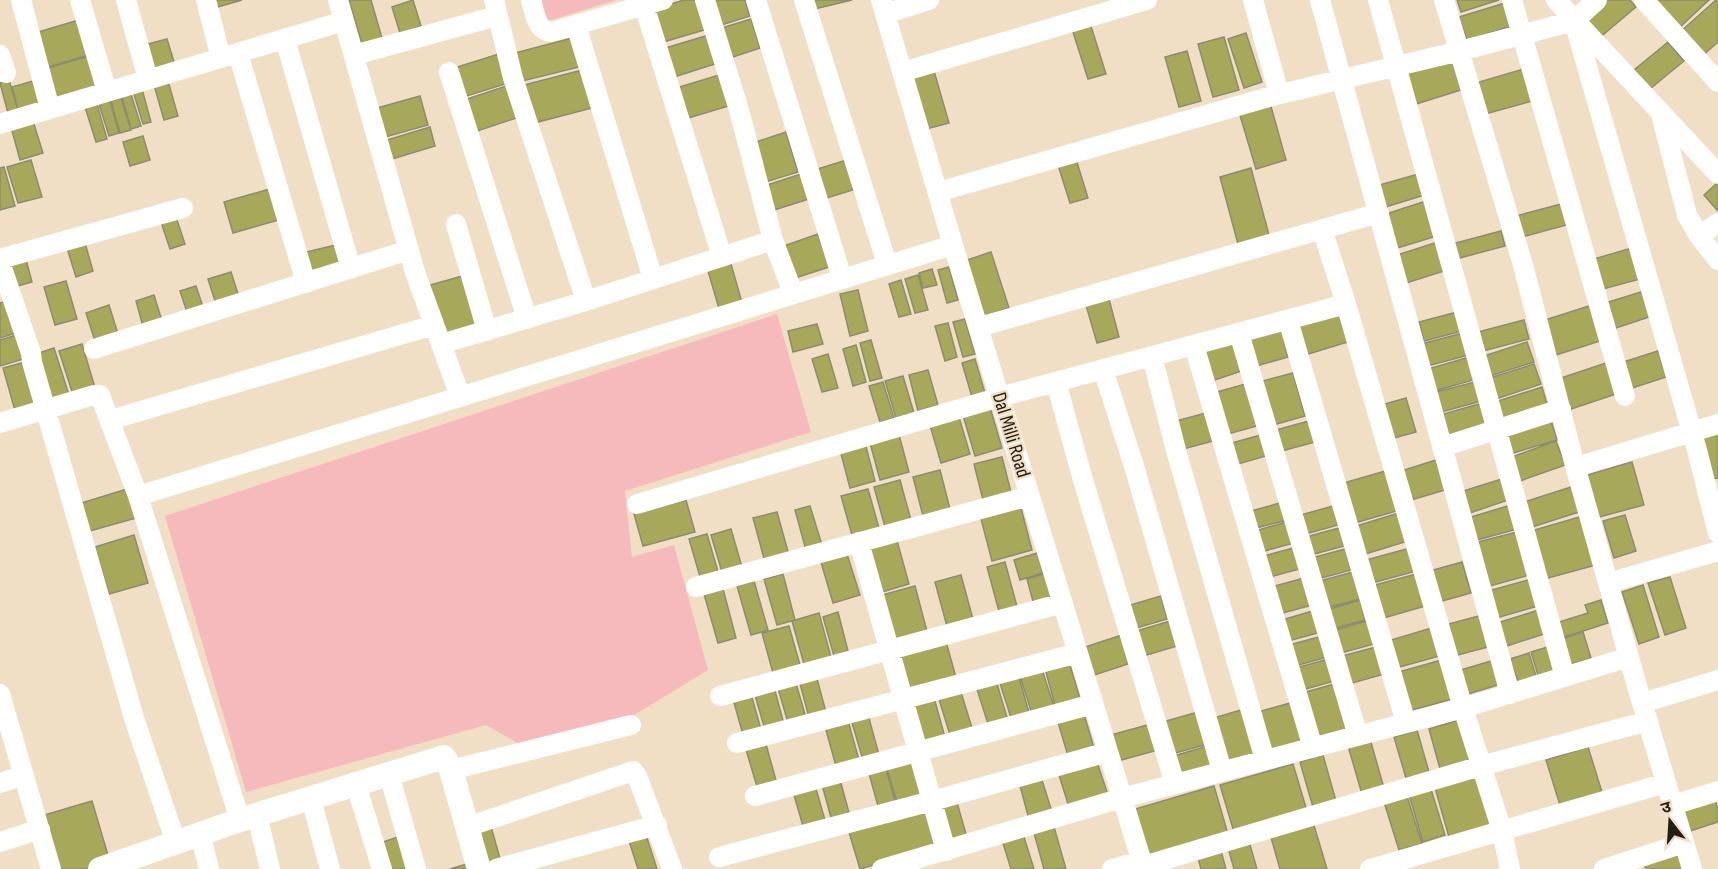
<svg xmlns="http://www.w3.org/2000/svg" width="1718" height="869" font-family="'Sofia Sans Condensed','Noto Sans Devanagari',sans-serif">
<rect width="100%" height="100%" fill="#f1dfc5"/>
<path fill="#f7babc" d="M538,0h78l-71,22z
M777,314l34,118 -186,59 7,66 42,-12 34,125 -77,47 -110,28 -35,-20 -240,67 -81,-276z"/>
<path fill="#a8a85b" stroke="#8c8c70" stroke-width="1.5" d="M211,0h31l-28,8z
M349,0h22l11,38 -20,6z
M413,0l8,26 -21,7 -8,-26z
M684,0h18l9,28 -51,15 -9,-33z
M706,0h39l5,16 -35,11z
M807,0h45l-42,10z
M1457,0h42l-38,12z
M1605,0h25l6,7 -39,33 -16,-20z
M1648,0h61l-32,30z
M1716,0l2,3v39l-17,15 -22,-24z
M1508,2l7,23 -48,15 -8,-23z
M82,19l10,35 -47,14 -10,-35z
M751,19l9,29 -36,12 -9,-30z
M1090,23l16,51 -18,5 -16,-50z
M1246,33l16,49 -18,6 -16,-49z
M712,34l9,28 -50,16 -9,-29z
M576,37l7,29 -61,15 -7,-28z
M1224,37l15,53 -26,7 -15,-53z
M167,39l8,26 -24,6 -7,-26z
M1668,42l16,19 -39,32 -16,-19z
M1187,51l14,50 -22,6 -14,-50z
M499,54l9,29 -45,14 -9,-29z
M93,55l10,34 -49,14 -10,-34z
M1451,58l10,32 -48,15 -10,-31z
M1527,68l9,32 -51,14 -9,-31z
M586,69l10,38 -62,16 -10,-38z
M934,71l15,52 -23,6 -14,-52z
M726,73l9,31 -50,15 -9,-31z
M9,80l9,30 -10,3 -8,-30z
M33,81l7,22 -22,6 -6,-22z
M168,81l10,35 -14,4 -10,-35z
M512,84l10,32 -48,16 -10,-32z
M142,89l9,33 -8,2 -10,-33z
M131,94l10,32 -10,3 -9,-32z
M420,96l8,29 -43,12 -8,-29z
M121,98l10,32 -11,3 -9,-32z
M110,101l9,32 -10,3 -10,-32z
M1270,103l16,57 -30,9 -17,-57z
M97,104l10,35 -11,3 -11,-35z
M33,121l10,32 -23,7 -9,-33z
M430,127l5,19 -43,13 -5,-19z
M786,132l12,40 -36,11 -12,-39z
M143,136l7,24 -20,6 -7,-24z
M850,159l9,29 -39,12 -9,-29z
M1076,159l12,39 -18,5 -12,-38z
M31,160l11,37 -24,6 -11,-36z
M4,167l11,39 -15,4v-42z
M1251,168l18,67 -31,9 -18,-67z
M1422,173l6,21 -46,14 -6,-22z
M801,174l8,25 -38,12 -7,-25z
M1718,182v29l-14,-16z
M273,188l9,31 -49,14 -9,-31z
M1429,200l11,35 -46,14 -11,-34z
M1565,203l5,21 -48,13 -6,-21z
M175,214l10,30 -15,5 -10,-30z
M1501,231l4,15 -53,14 -4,-15z
M818,234l11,33 -37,12 -11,-32z
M1441,241l9,28 -47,15 -9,-28z
M85,243l8,28 -17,6 -9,-29z
M336,245l6,22 -35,8 -5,-22z
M1632,248l8,31 -45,12 -8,-30z
M991,252l18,56 -24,8 -18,-56z
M25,256l7,26 -18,5 -8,-26z
M729,257l14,49 -23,6 -14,-48z
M949,267l9,33 -11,3 -9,-33z
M932,269l5,16 -14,3 -4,-15z
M231,272l9,28 -23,7 -9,-28z
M466,275l15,50 -36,10 -15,-50z
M918,275l10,35 -13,3 -10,-34z
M901,280l10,34 -12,3 -10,-33z
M66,281l11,38 -22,6 -11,-38z
M196,286l8,24 -16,5 -8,-24z
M858,290l10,41 -18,5 -10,-42z
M1644,291l8,25 -45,15 -8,-26z
M154,295l9,29 -19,6 -8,-29z
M1109,299l10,38 -22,6 -11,-38z
M9,300l10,32 -19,6v-35z
M109,305l10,32 -23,7 -10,-31z
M1592,305l11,35 -47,15 -11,-35z
M1342,308l9,33 -46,14 -10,-33z
M1461,311l5,19 -42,11 -5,-19z
M965,319l10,35 -12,3 -10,-35z
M1524,320l5,19 -50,13 -5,-19z
M948,323l9,34 -12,4 -10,-35z
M817,324l6,20 -30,8 -5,-21z
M1280,326l8,31 -35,10 -8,-31z
M23,333l7,24 -30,9v-26z
M1463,333l6,22 -42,11 -6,-22z
M1237,338l10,31 -38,13 -10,-31z
M871,340l11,38 -12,3 -10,-38z
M1527,342l7,20 -44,14 -6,-20z
M82,344l14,47 -22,7 -15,-47z
M856,345l10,37 -13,4 -10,-37z
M54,348l16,50 -21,7 -16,-50z
M1658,351l8,26 -40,13 -9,-26z
M828,354l10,34 -16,4 -10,-33z
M1473,356l7,22 -46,13 -6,-22z
M975,359l10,34 -13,4 -10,-34z
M29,361l13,46 -26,7 -13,-46z
M1612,361l10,31 -54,18 -10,-31z
M1534,364l7,20 -45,15 -6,-21z
M928,370l10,35 -20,6 -9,-36z
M1293,373l12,43 -35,10 -11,-44z
M903,376l11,37 -18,5 -11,-37z
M1479,381l6,19 -44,12 -5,-20z
M883,382l11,36 -14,4 -11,-36z
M1253,382l11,42 -40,11 -11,-42z
M1542,387l7,24 -46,15 -8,-24z
M1406,398l10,34 -22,6 -9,-34z
M1486,402l7,26 -46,12 -7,-25z
M989,404l13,44 -27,8 -13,-44z
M1210,412l7,28 -38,10 -7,-28z
M958,414l12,40 -29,9 -12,-41z
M1549,414l8,26 -47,14 -8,-25z
M1309,421l6,21 -37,10 -6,-21z
M898,431l11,41 -29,8 -11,-41z
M1268,433l5,21 -39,11 -6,-21z
M1718,433v45l-5,1 -12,-41z
M1556,441l9,24 -45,16 -8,-24z
M865,443l10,38 -25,7 -10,-38z
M1002,457l10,39 -28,8 -10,-40z
M1436,460l9,30 -34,10 -10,-29z
M1632,462l12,43 -45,12 -12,-42z
M940,470l10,39 -27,7 -10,-39z
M1389,470l11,40 -49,14 -11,-40z
M1505,478l6,21 -44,15 -7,-22z
M900,480l11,40 -26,7 -11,-40z
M1571,487l8,25 -47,15 -8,-25z
M127,489l9,29 -50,14 -8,-28z
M868,489l13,46 -27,7 -13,-46z
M686,500l9,32 -52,14 -9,-32z
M1287,501l5,18 -36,9 -5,-17z
M1020,504l12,46 -40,11 -12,-46z
M1514,504l7,24 -44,12 -6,-23z
M810,506l12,39 -16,5 -11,-40z
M1333,506l5,19 -36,10 -5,-19z
M777,512l12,43 -24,7 -12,-44z
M1402,512l9,28 -49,15 -9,-28z
M1625,515l11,36 -22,7 -11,-37z
M1583,516l13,49 -52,14 -13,-48z
M1293,520l5,22 -37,10 -6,-21z
M1339,528l5,18 -37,10 -5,-18z
M731,529l11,38 -20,5 -11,-37z
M1521,531l12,43 -47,13 -12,-44z
M707,534l12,41 -18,5 -12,-41z
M134,535l14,48 -39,11 -14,-47z
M896,537l13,47 -27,8 -13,-47z
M1297,547l6,21 -37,10 -6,-21z
M1414,547l6,23 -48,13 -6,-23z
M1345,549l6,21 -37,10 -6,-21z
M846,551l14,44 -27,8 -13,-44z
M1037,553l6,20 -23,7 -6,-20z
M1005,562l13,48 -18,5 -13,-48z
M1462,562l9,31 -36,10 -9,-31z
M1353,572l7,27 -37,10 -7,-27z
M1047,573l7,26 -20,6 -7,-26z
M1420,573l9,32 -49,14 -9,-33z
M783,574l12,46 -18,5 -13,-46z
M961,575l13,48 -26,7 -13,-48z
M1308,577l8,27 -37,10 -8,-27z
M1670,577l16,51 -21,7 -17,-52z
M1535,578l7,27 -46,13 -8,-27z
M754,581l14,49 -17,5 -14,-49z
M1643,585l16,52 -20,7 -17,-52z
M915,586l13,49 -33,9 -13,-49z
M723,589l13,49 -18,5 -14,-49z
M1161,596l6,23 -34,10 -6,-23z
M1360,600l5,20 -37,10 -5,-19z
M1601,600l7,23 -47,15 -5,-15 32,-10 -3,-8z
M1319,609l6,22 -37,10 -6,-21z
M1542,609l8,23 -46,15 -7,-24z
M838,612l10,39 -14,5 -11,-39z
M819,613l12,44 -27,7 -12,-43z
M1479,616l9,31 -38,10 -9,-31z
M1170,621l7,25 -37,11 -7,-25z
M1367,621l7,23 -37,10 -6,-23z
M789,626l11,39 -27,8 -11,-40z
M1435,627l8,28 -47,13 -8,-27z
M1583,632l8,26 -21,7 -9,-26z
M1125,634l9,28 -43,14 -9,-28z
M1326,635l5,21 -36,10 -6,-21z
M945,638l12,43 -47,12 -11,-42z
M1554,645l7,23 -23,7 -7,-23z
M1376,647l8,27 -39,11 -7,-28z
M1529,653l7,23 -18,6 -8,-23z
M1068,658l13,44 -25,7 -12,-44z
M1332,658l6,22 -36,10 -6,-22z
M1445,659l11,39 -51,14 -10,-39z
M1491,661l7,24 -37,11 -7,-24z
M1041,666l14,44 -22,7 -14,-44z
M1017,671l14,48 -18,5 -15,-47z
M816,675l11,41 -17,5 -11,-41z
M995,677l14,47 -19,6 -15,-47z
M795,680l12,41 -18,5 -12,-41z
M1338,683l13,45 -37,10 -12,-45z
M774,687l11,41 -19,5 -12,-41z
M960,689l13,42 -22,7 -13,-42z
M751,694l11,39 -18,5 -11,-39z
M933,694l13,47 -22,6 -13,-47z
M1294,702l11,40 -39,11 -12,-40z
M1248,708l13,47 -39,10 -12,-46z
M867,711l12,44 -16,5 -13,-44z
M1083,711l12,40 -26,8 -12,-40z
M1198,712l10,32 -40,11 -9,-32z
M847,717l12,43 -23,6 -12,-43z
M1462,719l13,47 -33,10 -13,-47z
M1151,724l7,26 -44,12 -7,-26z
M1417,730l14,49 -23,6 -14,-48z
M764,737l13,47 -19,6 -14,-47z
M1370,739l14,49 -22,6 -14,-48z
M1211,745l6,21 -42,11 -5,-20z
M1588,747l14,45 -42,13 -14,-45z
M1323,755l13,46 -23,6 -13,-45z
M915,757l12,40 -29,8 -12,-39z
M1096,759l13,39 -39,12 -12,-38z
M1293,764l14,47 -73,21 -14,-47z
M885,765l12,43 -17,5 -12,-43z
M1479,775l15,49 -45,13 -14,-49z
M839,776l12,44 -18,5 -12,-44z
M1041,777l12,38 -23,8 -11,-41z
M814,782l13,45 -22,6 -13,-45z
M1214,786l14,48 -82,24 -14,-48z
M1431,789l14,46 -22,7 -14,-47z
M1407,796l15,48 -23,6 -15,-48z
M1714,797l4,12v13l-28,9 -8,-24z
M956,799l12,42 -15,4 -12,-42z
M92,801l18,61 -24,7h-29l-16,-53z
M926,806l12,40 -78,23 -12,-40z
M1313,822l14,47h-47l-10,-35z
M490,823l11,39 -16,5 -11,-39z
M1054,827l12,42h-22l-10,-36z
M1023,834l11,35h-23l-9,-29z
M404,835l6,34h-26l-7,-25z
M646,835l11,34h-19l-9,-28z
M1248,838l9,31h-23l-7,-25z
M1681,846l7,23h-42l-4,-10z
M1221,851l5,18h-25l-3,-11z
M467,864l2,5h-19z"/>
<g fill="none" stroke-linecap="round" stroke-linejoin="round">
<path stroke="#fff" stroke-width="20" d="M21,0l29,109
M80,0l27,92
M126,0l22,79
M206,0l15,58
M338,0l77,272 45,124
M494,0l19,78 73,223
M531,0c4,12 5,31 20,32l112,-32
M705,0l34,110 34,130 20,53
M756,0l86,278
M804,0l83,264
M881,0l72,245 191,624
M1253,0l26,94
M1320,0l190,694
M1378,0l187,677
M1444,0l79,265 51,197 63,224 55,183
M1512,0l113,396
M1556,0l162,174
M1644,0l74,82
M644,5l78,252
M885,14l44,-14
M1574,21l123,429 21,83
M576,25l77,254
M285,39l66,230
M238,53l68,230
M0,55l6,18
M354,55l143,-39
M449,72l78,247
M902,72l245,-72
M1662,118l25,97 12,21 19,24
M0,124l344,-103
M938,192l334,-96 188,-45 114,-30 23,-21
M456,224l31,107
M1322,229l24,75 117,404 39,123 8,38
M1699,236l19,-13
M0,259l183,-51
M0,262l31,91 1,9 102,356 42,125
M1288,320l118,403
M979,327l400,-114
M1239,333l119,403
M441,344l145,-43 187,-61
M1194,345l119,403
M94,349l315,-99
M1152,356l25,98 88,306
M1103,369l31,97 88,305
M1056,382l27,98 92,304
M110,420l324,-95
M0,423l94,-28h6l38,101
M1442,447l119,-38
M1576,467l142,-43
M637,504l363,-107 346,-93
M859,542l87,309
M1608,583l110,-32
M696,587l333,-91
M0,694l51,175
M720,696l343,-93
M1642,703l76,-23
M737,743l341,-90
M451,770l180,-45
M389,774l27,95
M0,783l24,-8
M356,785l26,84
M755,796l338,-92
M311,799l19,70
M1673,805l45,-14
M257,815l13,54
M240,820l-102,-324 815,-251
M467,827l166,-56 4,5 35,93
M200,834l9,35
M0,842l40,-13
M719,857l213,-56 176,-49
M1143,866l338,-100 167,-45
M496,869l161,-44
M882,869l240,-71 341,-90 166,-51
M1112,869l30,-8
M1370,869l296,-86
M1604,869l80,-26"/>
<path stroke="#fff" stroke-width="24" d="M100,869l140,-49 204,-63 7,13 28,99"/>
</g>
<g text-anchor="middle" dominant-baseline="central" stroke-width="4.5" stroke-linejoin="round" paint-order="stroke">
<g font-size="20" fill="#241d14" stroke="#f1dfc5">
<text transform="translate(1011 435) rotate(73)">Dal Milli Road</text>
</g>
</g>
<g transform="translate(1670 821) rotate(343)" stroke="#f1dfc5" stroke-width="4.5" paint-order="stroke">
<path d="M0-4.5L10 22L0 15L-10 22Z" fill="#241d14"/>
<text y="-9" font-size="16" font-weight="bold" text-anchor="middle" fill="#241d14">उ</text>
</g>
</svg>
